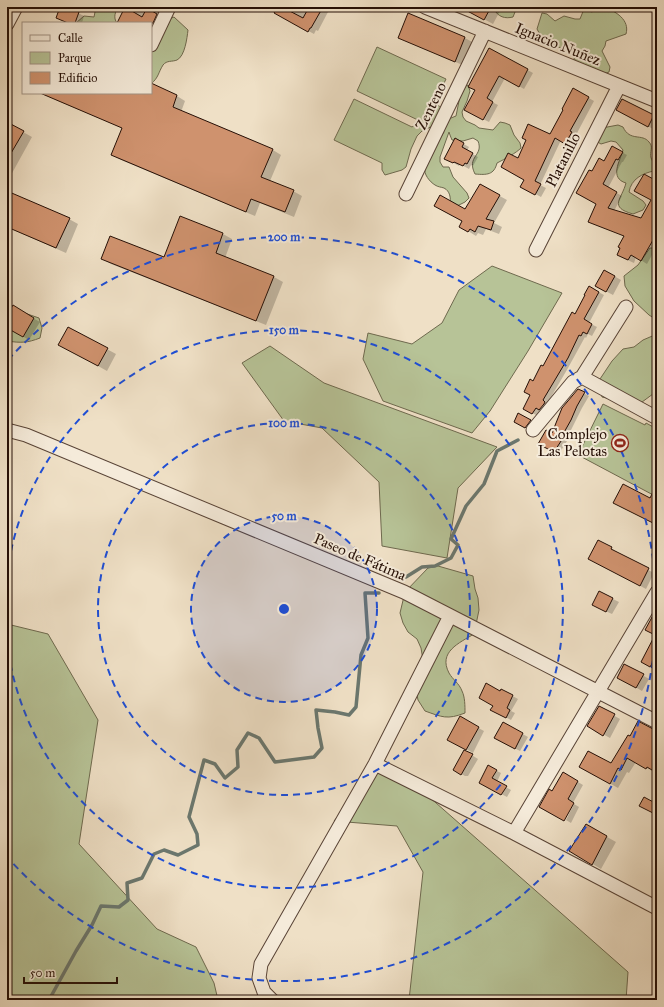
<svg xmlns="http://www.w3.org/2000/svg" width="664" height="1007" font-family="'IM FELL Great Primer',serif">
<rect width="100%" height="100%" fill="#efe0c6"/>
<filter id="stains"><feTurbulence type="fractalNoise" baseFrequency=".005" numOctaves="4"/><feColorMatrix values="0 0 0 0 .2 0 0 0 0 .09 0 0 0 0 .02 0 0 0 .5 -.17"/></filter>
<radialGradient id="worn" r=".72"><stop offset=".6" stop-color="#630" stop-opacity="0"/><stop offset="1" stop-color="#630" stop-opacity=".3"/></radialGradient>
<path fill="#b7c397" stroke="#6e694e" d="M90,7h29c-4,4 -6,11 -2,16h-41l8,-7 10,1 1,-5 -3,-4z
M494,7h21v5l-2,5c-8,2 -15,0 -19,-8z
M587,7c5,0 11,-1 16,0 13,4 27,13 23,27l-20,7 -1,5 -3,5 8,16 -1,5 -5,2 -23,-4c-3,-5 -6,-12 -11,-16 -13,-11 -24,-7 -33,-25l5,-16 5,1 8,7 9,-5 11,3h5l4,-10z
M174,17l14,13c-1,8 -3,26 -11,30 -5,2 -10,0 -14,5 -5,8 -4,12 -12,19v-50l10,-12z
M377,47l69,32 -12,25c9,2 10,9 17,14l5,-2 5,-25 2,-4 5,-2 2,6 -3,10 -5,11 1,5 3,4 9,4 4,3 14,2 7,-8 5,1 5,2 4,10 6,8 1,5c-5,5 -16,11 -24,15 -3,12 -10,12 -22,11 -9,-18 9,-18 3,-33l-5,-3 -10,3 -11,-1 -2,-5 -1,-3 -9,25v5l3,5h6l4,10 14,16 2,5 -4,4 -10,5 -5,-3c1,-6 0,-13 -6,-16 -3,-1 -6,-1 -9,-3 -5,-3 -12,-11 -10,-18 2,-11 13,-25 19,-35l-3,-6 -4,-2 -15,7 -5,5 -6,13 -5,18 -4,3 -17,5 -3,-5v-7l-48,-23 20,-41 58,28 8,-6 -63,-30z
M618,125l5,2c7,15 19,6 26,15 5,5 0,10 2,16 1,2 3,6 5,8l-2,5c-11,2 -23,8 -25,21l14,9 3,4 -3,5 -10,4c-25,-7 -11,-15 -7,-31 -17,-5 -6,-22 -3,-33l-7,-8 -5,-1 -10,3 -5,-3 6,-13z
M650,248h7v72l-8,-5 -15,-14 -9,-15 -1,-10 14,-11z
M492,266l70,27 -34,58 -38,60 -18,22 -89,-32 -20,-42 5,-26 44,11 30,-21 17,-33z
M7,307l32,11 3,10 -2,10c-13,5 -19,5 -33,3z
M657,334v57l-19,14 -36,-8 -4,-15 14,-21 11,-12 11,-2 9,-7z
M270,346l54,37 173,64 -39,41 -11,70 -65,-12 -3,-64 -57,-54 -38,-7 -42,-58z
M603,404l42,21 1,-2 11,6v68l-79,-42z
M438,566l35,10 2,13 3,9 1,12 -5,24c-15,9 -36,18 -25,39 4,7 10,10 13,18 3,6 3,15 3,22 -18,7 -23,4 -40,-2l-7,-11 -4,-21 9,-19 -2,-12 -4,-9 -9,-7 -5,-9 -3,-10 5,-21 23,-24z
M7,624l41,10 50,86 -19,124 78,85 39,18 18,36 4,17h-211z
M378,769l49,26 201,177 -2,28h-217l14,-128 -26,-46 -63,-5z"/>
<path fill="#0003" d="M62,7l16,6 6,3 -2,7h-14l-11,-5z
M126,7h37l-12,29v-13h-30l-2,-3z
M288,7h30l10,5 -10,19 -2,-1 -2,4 -31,-17z
M462,7h38l-2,3 2,1 -7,13z
M582,7h13l-3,6z
M409,15l56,23 9,5 -9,23 -57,-24z
M489,49l44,24 -9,16 -19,-11 -13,24 6,3 -9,17 -24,-12 11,-19 -7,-4z
M151,84l26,12 8,5 -4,11 92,38 8,5 -11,26 23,10 9,5 -8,21 -34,-14 -5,13 -134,-56 -9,-5 11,-27 -65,-27 -9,-5 1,-3h101z
M573,89l21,12 -18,34 1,1 -5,10 -11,-6 -21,45 6,3 -5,9 -20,-11 4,-7 -7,-19 32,-25z
M635,106l22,12v4l-4,7 -36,-20z
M7,123l25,14 -21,38 -4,-2z
M455,139l14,8 -2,4 11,6 -5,9 -2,-1 -2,4 -9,-5 -1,2 -14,-8z
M612,147l15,8 -4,7h-1l-14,26 14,8 -8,15 28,8 10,-19 5,-18v64l-10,18 -11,-7 -2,6 -11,-5 2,-22 -28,-32 -5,-32 12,-10z
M480,185l27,15 -13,23 8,4 -3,7 -13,-5 -3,6 -5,-2 -2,3 -16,-10z
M7,192l62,27 9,5 -12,29 -59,-26z
M180,217l43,17 9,5 -7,19 49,19 9,5 -17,43 -155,-61 -9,-5 62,-1z
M607,272l14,8 -8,15 -17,-9z
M589,287l15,8 -15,28 8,4 -5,9 -4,-2 -2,4 -1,-1 -17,31 -21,36 -2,8 -4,-2 -3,6 -14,-7 8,-14 1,-13 42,-67z
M13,307l27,15 -11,18 -22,-13v-10z
M68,328l48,26 -9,17 -48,-27z
M578,390l11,6 -7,12 -16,32 1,1 -8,13 -20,-11 13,-9z
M519,415l14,8 -5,5 -13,-7z
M611,548l6,4 -1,1 38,20 -8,16 -50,-27z
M599,592l20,10 -7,12 -13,-6z
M657,617v53l-15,-8 14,-27z
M625,665l24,14 -7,12 -24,-14z
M502,690l16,9 -7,12 4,2 -4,7 -19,-10z
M599,707l21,12 -10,19 -22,-12z
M460,718l24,13 -11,22 -24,-14z
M503,723l25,14 -8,14 -25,-13z
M657,735v37l-2,-1 -1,1 -18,-10 -7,11 -2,-1 -9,16 -37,-21 30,-2z
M465,751l13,8 -10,17h-3l-11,-6z
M489,767l12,6 -4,9 14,8 -4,7 -27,-14z
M563,773l20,12 -19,34 -11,-27z
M657,797v18l-17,-9 13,-2z
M574,804l5,3 -8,16 -5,-3z
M586,825l30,17 -15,27 -30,-18z"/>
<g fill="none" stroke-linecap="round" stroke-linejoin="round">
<path stroke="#6b776e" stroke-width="3.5" d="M406,577l16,-10 13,-1 16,-8 7,-13 -7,-6 15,-33 18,-22 13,-33 21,-11
M49,1000l27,-49 16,-26 9,-19 18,1 9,-7 -1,-17 15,-5 12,-24 10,-4 14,5 20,-10 -1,-11 -8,-17 15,-57 11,4 10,14 13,-11 -1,-17 11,-17 11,5 16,24 39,-5 8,-9 -4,-20 -2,-18 19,2 14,3 7,-8 5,-52 7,-17 -3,-45h14"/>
</g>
<path fill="#cf926e" stroke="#250f06" d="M60,7h6l13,5 -4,11h-7l-12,-5z
M125,7l17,10 5,-9 10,6 -4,9h-36z
M278,7h4l21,11 6,-11h14l-12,21h-1l-2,4 -34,-19z
M460,7h31l-7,13z
M408,13l57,24 -10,25 -57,-24z
M489,48l39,21 -9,18 -20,-11 -12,22 6,4 -10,18 -19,-10 11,-20 -7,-3z
M151,83l26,12 -4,12 100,42 -12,28 33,13 -9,22 -34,-13 -5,13 -135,-57 11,-27 -82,-35h111z
M573,88l16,9 -19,34 2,1 -7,12 -10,-6 -20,43 6,3 -6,11 -15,-8 4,-7 -23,-13 7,-14 10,5 8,-18 -4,-2 6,-14 22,10 13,-24 -1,-1z
M622,99l32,16 -6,12 -32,-17z
M7,122l17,9 -17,29z
M455,138l9,5 -2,4 11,6 -6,11 -2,-1 -2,3 -9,-4 -1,1 -9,-4z
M612,146l11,6 -5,8 -2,-1 -13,25 14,8 -9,16 33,10 10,-18 -17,-9 10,-17 13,7v52l-16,28 -10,-6 -3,5 -11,-5 3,-7 -2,-1 6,-11 -36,-14 8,-18 -20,-11 13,-23 3,1 7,-13 5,3z
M480,184l20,11 -14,24 8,2 -3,9 -13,-4 -3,6 -5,-3 -2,3 -9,-5 3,-6 -28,-15 6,-11 25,14z
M7,191l63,27 -14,30 -49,-21z
M180,216l43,17 -7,20 58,23 -18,45 -155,-62 9,-23 54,21z
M604,270l11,6 -9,16 -11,-6z
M589,286l10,6 -15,27 8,5 -5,10 -4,-2 -2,4 -2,-1 -11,23 -25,42 2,2 -1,2 -5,6 -3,-2 -4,6 -9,-5 7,-14 -6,-3 6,-13 3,2 8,-16 2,1 29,-54 3,2 10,-19h-1z
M13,305l21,13 -11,19 -16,-9v-13z
M68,327l40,21 -10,18 -40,-21z
M578,389l7,3 -8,14 -6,14 -9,16 1,2 -9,14 -16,-8 8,-14 6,3 10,-25z
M518,413l13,7 -6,8 -11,-6z
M623,484l27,14 7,-14v41l-44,-22z
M598,540l14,7 -1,2 38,19 -9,18 -52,-27z
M599,591l14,7 -7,14 -14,-7z
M657,608v47l-7,12 -9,-5 14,-27 -10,-5z
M624,664l20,10 -8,14 -19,-10z
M486,683l14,8 1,-2 12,6 -6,13 3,2 -4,8 -16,-8 3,-4 -14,-8z
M599,706l16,8 -12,22 -16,-10z
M460,716l19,11 -13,23 -19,-10z
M638,721l15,8 4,1v43l-10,-6 -1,2 -19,-11 -6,12 -3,-2 -8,16 -31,-17 9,-16 23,12 17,-28 2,1z
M503,722l20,11 -8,16 -21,-11z
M464,750l9,4 -12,21 -8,-5z
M488,765l9,5 -5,8 15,8 -6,9 -22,-12z
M563,772l15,9 -10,18 6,4 -10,18 -25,-14 10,-18 3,2z
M644,797l13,7v11l-18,-9z
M586,824l21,12 -15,29 -23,-14z"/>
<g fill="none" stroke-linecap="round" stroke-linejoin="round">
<g stroke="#584336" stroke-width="15">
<path id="minor" d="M425,7l232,94
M7,24l9,-17
M151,45l18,-38
M406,194l79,-163
M536,250l83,-164
M582,377l75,41
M7,430l19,5 378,157 253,130
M533,430l40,-48 9,-5 44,-70
M375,764l139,69 143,75
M514,833l143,-241
M272,1000l-8,-8 -5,-14 2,-14 114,-200 75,-148"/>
</g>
<use href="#minor" stroke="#f5ebda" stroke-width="13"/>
</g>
<circle cx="284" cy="609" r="93" fill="#1d4ed8" fill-opacity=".12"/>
<g fill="none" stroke="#1d4ed8" stroke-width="2" stroke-dasharray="7 5">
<circle cx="284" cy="609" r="93"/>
<circle cx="284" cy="609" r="186"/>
<path d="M7 575A279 279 0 1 1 7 643"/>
<path d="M8 360A372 372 0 1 1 8 858"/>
</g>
<defs>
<g id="stadium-ring" transform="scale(0.9)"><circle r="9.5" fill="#f5ebda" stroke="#8f2418" stroke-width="1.5"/><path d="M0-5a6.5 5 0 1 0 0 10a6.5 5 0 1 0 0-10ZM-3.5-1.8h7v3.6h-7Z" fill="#8f2418"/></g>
</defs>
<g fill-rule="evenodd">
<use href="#stadium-ring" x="620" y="443"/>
</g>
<g text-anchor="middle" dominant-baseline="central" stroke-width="4" stroke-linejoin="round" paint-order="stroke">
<g font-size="15" fill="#250f06" stroke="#f5ebda">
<text transform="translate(558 44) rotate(22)">Ignacio Nuñez</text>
<text transform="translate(431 106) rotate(-64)">Zenteno</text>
<text transform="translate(563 160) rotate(-63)">Platanillo</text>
<text transform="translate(360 557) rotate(23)">Paseo de Fátima</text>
</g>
<g font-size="15" fill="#250f06" stroke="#f5ebda" text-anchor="end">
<text x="607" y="434">Complejo<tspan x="607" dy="17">Las Pelotas</tspan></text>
</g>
</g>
<circle cx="284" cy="609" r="6" fill="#1d4ed8" stroke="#f5ebda" stroke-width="2"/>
<g font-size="12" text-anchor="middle" font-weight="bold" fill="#1d4ed8" stroke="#f5ebda" stroke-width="4" stroke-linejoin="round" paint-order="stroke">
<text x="284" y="241">200 m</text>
<text x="284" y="334">150 m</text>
<text x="284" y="427">100 m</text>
<text x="284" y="520">50 m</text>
</g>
<rect width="664" height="1007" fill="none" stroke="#efe0c6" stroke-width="24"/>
<rect x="8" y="8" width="648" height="991" fill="none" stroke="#250f06" stroke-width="2"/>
<rect x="12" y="12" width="640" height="983" fill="none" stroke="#250f06"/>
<rect x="22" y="22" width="130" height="72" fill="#f5ebda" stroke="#a29385"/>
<rect x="30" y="35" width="20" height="6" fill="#f5ebda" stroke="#a29385"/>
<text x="58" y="42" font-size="12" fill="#250f06">Calle</text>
<rect x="30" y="52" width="20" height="12" fill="#b7c397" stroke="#a29385"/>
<text x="58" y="62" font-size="12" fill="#250f06">Parque</text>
<rect x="30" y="72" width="20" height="12" fill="#cf926e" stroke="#a29385"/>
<text x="58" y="82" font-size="12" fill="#250f06">Edificio</text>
<path d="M24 977v6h93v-6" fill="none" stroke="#250f06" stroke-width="2"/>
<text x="30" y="977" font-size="12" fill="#250f06" stroke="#f5ebda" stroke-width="3" paint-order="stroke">50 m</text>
<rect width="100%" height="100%" filter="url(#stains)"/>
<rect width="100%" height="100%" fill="url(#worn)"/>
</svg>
